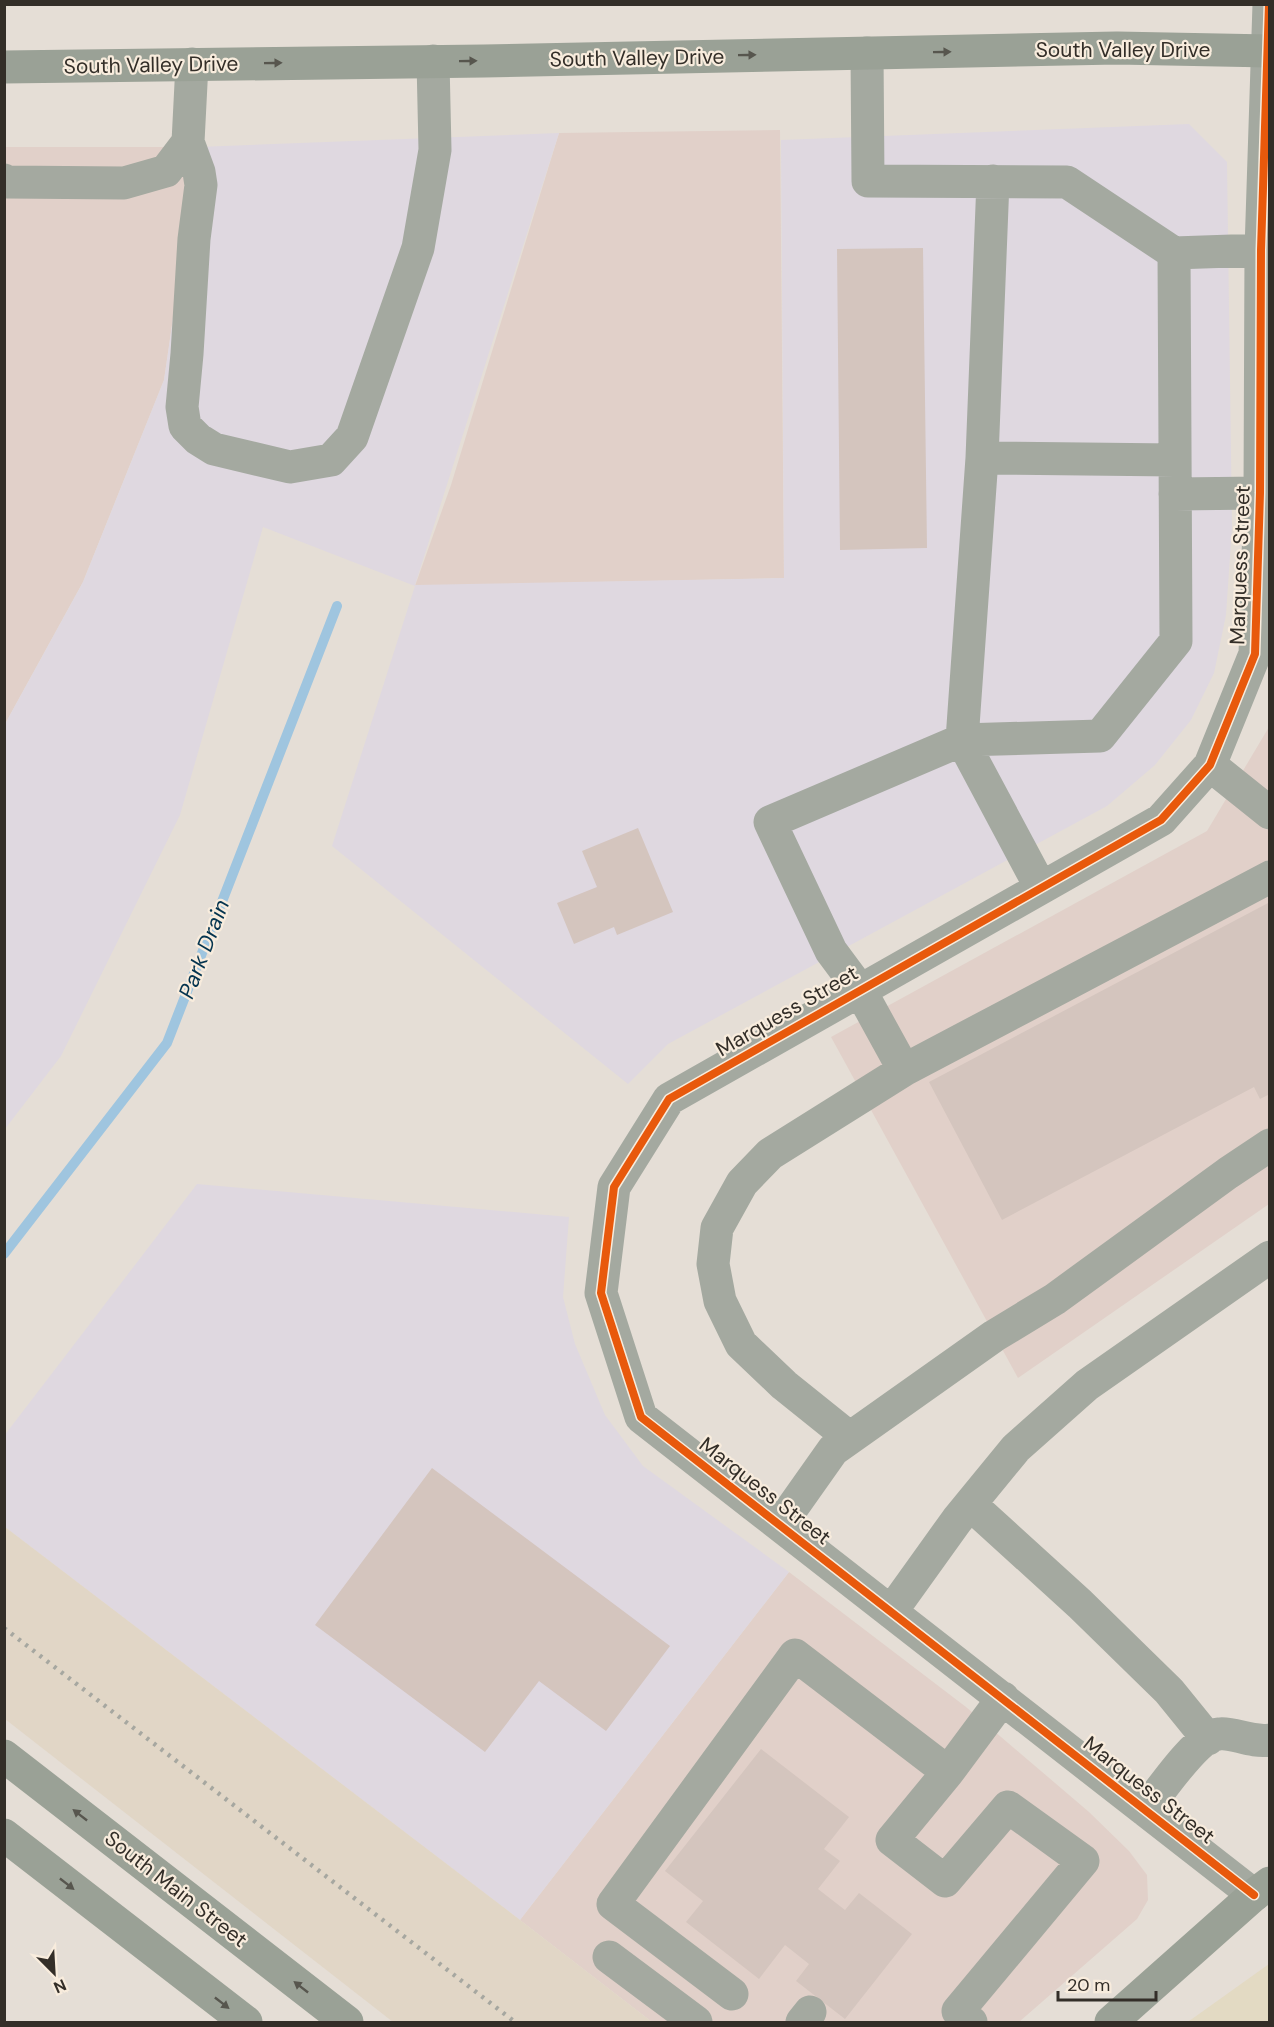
<svg xmlns="http://www.w3.org/2000/svg" width="1274" height="2027" font-family="'DM Sans',sans-serif">
<rect width="100%" height="100%" fill="#e5ded6"/>
<path fill="#e1d0c9" d="M780,130l4,448 -369,8 36,-101 108,-352z
M5,147h193l-34,233 -81,202 -78,142z
M1269,727v477l-251,174 -187,-341 376,-206z
M789,1572l177,135 123,105 40,39 18,24 1,25 -11,19 -118,103h-367l-132,-102z"/>
<path fill="#dfd8e0" d="M1189,124l38,38 5,365 -6,88 -12,58 -23,47 -36,45 -48,41 -439,238 -40,40 -296,-238 83,-260 -152,-59 -83,288 -119,241 -56,73v-405l78,-142 81,-202 34,-233 361,-14 -144,452 369,-7 -3,-438z
M197,1184l372,33 -6,80 12,47 30,71 38,51 146,106 -269,348 -515,-393 -1,-91z"/>
<path fill="#e1d6c6" d="M5,1527l515,393 132,102h-259l-388,-303z"/>
<path fill="#e3dac3" d="M1269,1964v58h-82l5,-3z"/>
<g fill="none" stroke-linecap="round" stroke-linejoin="round">
<path stroke="#9fc5df" stroke-width="10" d="M4,1254l163,-211 170,-437"/>
</g>
<path fill="#d4c5be" d="M923,248l4,300 -87,2 -3,-301z
M638,828l35,84 -56,23 -3,-8 -40,17 -17,-41 40,-16 -15,-36z
M1270,902v192l-10,5 -6,-12 -252,133 -73,-138z
M432,1468l238,178 -64,85 -67,-50 -54,71 -170,-127z
M761,1749l88,68 -25,32 16,12 -22,28 27,21 14,-17 53,41 -67,85 -49,-38 13,-17 -24,-19 -26,34 -73,-57 17,-21 -38,-30z"/>
<g fill="none" stroke-linecap="round" stroke-linejoin="round">
<path stroke="#a4a9a0" stroke-width="33" d="M867,53l1,128 199,1 107,71 87,-3
M188,142l11,30 2,13 -7,54 -7,115 -5,53 3,19 13,13 16,10 76,18 41,-7 21,-23 66,-189 17,-98 -2,-89
M4,180l3,2 117,1 42,-12 22,-29 4,-78
M993,181l-11,277 193,2
M982,458l-20,282 79,148
M1175,494l85,-1
M1210,765l60,48
M904,1070l-44,-80 -29,-39 -61,-129 192,-82 138,-4 76,-95 -2,-388
M850,1438l-66,-53 -43,-41 -21,-43 -7,-37 4,-36 25,-45 28,-29 134,-84 366,-193
M970,1504l110,100 89,87 39,48
M780,1525l53,-75 161,-114 61,-37 173,-126 42,-28
M891,1612l66,-92 59,-72 71,-63 183,-128
M1145,1810c15,-18 51,-74 74,-76 15,-2 31,9 51,6
M1254,1895l-613,-478 -40,-124 13,-106 55,-88 492,-279 49,-55 45,-111 5,-161 1,-243 8,-246
M609,1957l87,65
M732,1994l-119,-90 182,-249 153,117
M802,2022l8,-10
M971,2022l-13,-11 125,-150 -75,-54 -63,74 -53,-41 56,-68 55,-74"/>
<path stroke="#9aa196" stroke-width="33" d="M4,67l480,-6 633,-13 153,3
M4,1756l343,266
M4,1835l242,187
M1111,2022l143,-127 16,-12"/>
<path stroke="#a6a7a0" stroke-width="4.5" stroke-dasharray="3 6" stroke-linecap="butt" d="M4,1628l511,394"/>
<g stroke="#f8ecdd" stroke-width="11">
<path id="cycleway" d="M1254,1895l-613,-478 -40,-124 13,-106 55,-88 492,-279 49,-55 45,-111 5,-161 1,-243 8,-246"/>
</g>
<use href="#cycleway" stroke="#e8590c" stroke-width="8"/>
</g>
<defs><path id="oneway-solid" d="M-6-.8H1V-3.2L6.5 0L1 3.2V.8H-6Z" transform="scale(1.5)"/></defs>
<g fill="#57564e">
<use href="#oneway-solid" transform="translate(942 52) rotate(-1)"/>
<use href="#oneway-solid" transform="translate(747 55) rotate(-1)"/>
<use href="#oneway-solid" transform="translate(468 61) rotate(-1)"/>
<use href="#oneway-solid" transform="translate(273 63) rotate(-1)"/>
<use href="#oneway-solid" transform="translate(80 1815) rotate(-142)"/>
<use href="#oneway-solid" transform="translate(67 1884) rotate(38)"/>
<use href="#oneway-solid" transform="translate(301 1987) rotate(-142)"/>
<use href="#oneway-solid" transform="translate(222 2003) rotate(38)"/>
</g>
<g text-anchor="middle" dominant-baseline="central" stroke-width="4.5" stroke-linejoin="round" paint-order="stroke">
<g font-size="21" fill="#332e28" stroke="#f8ecdd">
<text x="1123" y="50">South Valley Drive</text>
<text transform="translate(637 58) rotate(-1)">South Valley Drive</text>
<text transform="translate(151 65) rotate(-1)">South Valley Drive</text>
<text transform="translate(1240 565) rotate(-88)">Marquess Street</text>
<text transform="translate(787 1011) rotate(-30)">Marquess Street</text>
<text transform="translate(765 1491) rotate(38)">Marquess Street</text>
<text transform="translate(1149 1790) rotate(38)">Marquess Street</text>
<text transform="translate(176 1889) rotate(38)">South Main Street</text>
</g>
<g font-size="22" font-style="italic" fill="#04344f" stroke="#f8ecdd">
<text transform="translate(204 949) rotate(-69)">Park Drain</text>
</g>
</g>
<rect width="1274" height="2027" fill="none" stroke="#332e28" stroke-width="12"/>
<g transform="translate(54 1973) rotate(156)" stroke="#f8ecdd" stroke-width="4.5" paint-order="stroke">
<path d="M0-4.5L10 22L0 15L-10 22Z" fill="#332e28"/>
<text y="-9" font-size="16" font-weight="bold" text-anchor="middle" fill="#332e28">N</text>
</g>
<path d="M1058 1991v9h98v-9" fill="none" stroke="#332e28" stroke-width="3"/>
<text x="1067" y="1991" font-size="18" fill="#332e28" stroke="#f8ecdd" stroke-width="4.5" paint-order="stroke">20 m</text>
</svg>
